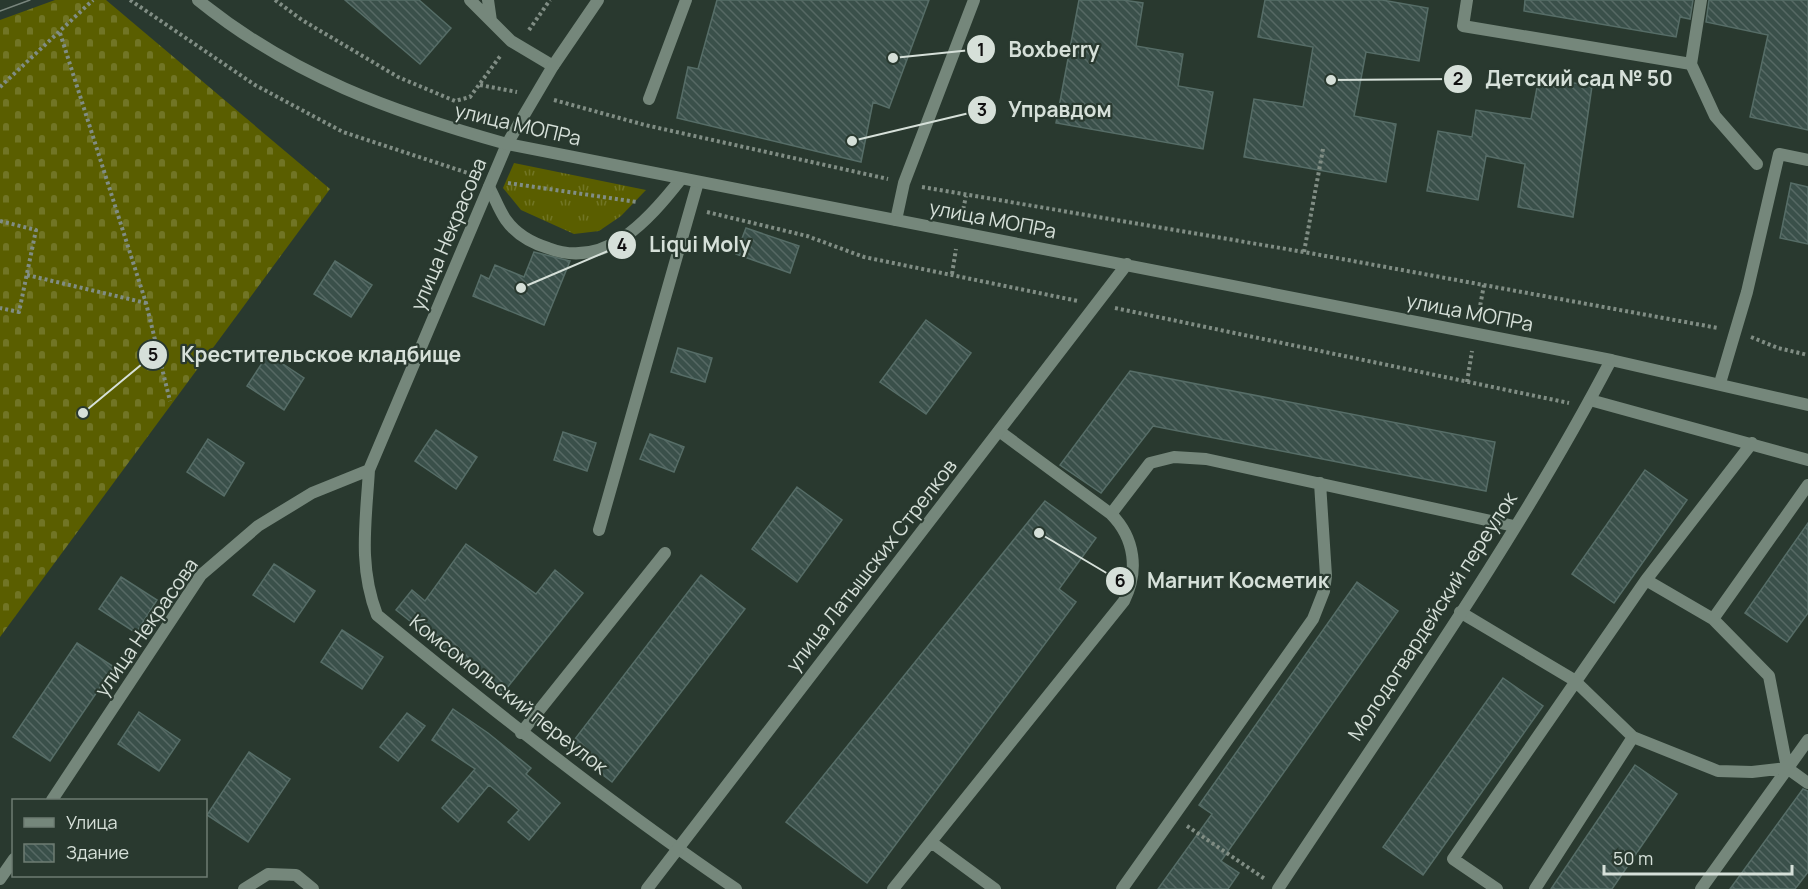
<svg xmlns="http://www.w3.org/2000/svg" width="1808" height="889" font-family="Manrope,sans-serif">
<defs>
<pattern id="grass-tufts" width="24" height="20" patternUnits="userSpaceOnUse" patternTransform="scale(1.5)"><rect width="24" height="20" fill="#5a5e00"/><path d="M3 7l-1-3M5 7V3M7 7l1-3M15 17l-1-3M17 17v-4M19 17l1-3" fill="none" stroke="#717525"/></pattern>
<pattern id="cemetery-stones" width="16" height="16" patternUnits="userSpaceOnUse" patternTransform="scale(1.5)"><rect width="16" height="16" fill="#5a5e00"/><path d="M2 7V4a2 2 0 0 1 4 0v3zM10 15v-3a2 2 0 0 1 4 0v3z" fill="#717525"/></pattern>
<pattern id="building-back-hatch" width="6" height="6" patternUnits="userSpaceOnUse" patternTransform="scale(1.5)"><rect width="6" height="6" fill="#3a504a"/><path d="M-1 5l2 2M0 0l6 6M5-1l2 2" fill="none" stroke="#566964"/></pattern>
</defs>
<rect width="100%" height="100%" fill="#29392f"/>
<path fill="url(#grass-tufts)" d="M514,163l132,27 -25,26 -22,15 -25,3 -53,-24 -18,-22z"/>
<path fill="url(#cemetery-stones)" d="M55,0h51l224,189 -330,448v-617z"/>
<path fill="url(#building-back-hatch)" stroke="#566d67" stroke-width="1.5" d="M345,0h74l32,28 -31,36z
M717,0h212l-40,108 -16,-6 -12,60 -184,-44 11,-51 10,2z
M1079,0h44l20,3 -7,43 47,8 -5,32 35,6 -10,57 -147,-26z
M1265,0h117l46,8 -9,53 -53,-9 -12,64 42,8 -10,58 -142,-25 10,-58 49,8 10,-60 -55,-10z
M1525,0h168l-3,19 -10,-2 -4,20 -152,-26z
M1709,0h99v130l-58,-13 18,-82 -62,-13z
M1539,77l53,9 -19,131 -55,-10 7,-43 -39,-8 -8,44 -51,-9 11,-60 34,6 4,-27 55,9z
M1791,183l17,4v57l-28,-6z
M746,228l53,18 -9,27 -54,-19z
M534,252l36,9 -26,64 -71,-29 8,-21 8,4 6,-14 29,12z
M335,261l37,24 -21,32 -37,-23z
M926,320l45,33 -45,61 -46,-32z
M678,348l34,10 -7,24 -34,-10z
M268,354l36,24 -20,32 -37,-24z
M1130,371l365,71 -9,49 -333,-65 -52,67 -41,-28z
M436,430l41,27 -21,32 -41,-28z
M563,432l33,11 -9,28 -33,-11z
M650,434l34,13 -10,25 -34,-13z
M208,439l36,24 -20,33 -37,-24z
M1645,470l42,30 -73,103 -42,-29z
M797,487l45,33 -45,62 -45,-33z
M1045,501l51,37 -37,51 17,13 -209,281 -81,-61z
M1808,523v90l-21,29 -42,-29z
M466,544l70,50 19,-24 28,23 -81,101 -106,-84 16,-20 13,11z
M274,564l41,27 -21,31 -41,-27z
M701,575l44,34 -133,173 -44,-34z
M121,577l36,23 -21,33 -37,-24z
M1357,582l41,29 -177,250 18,12 -11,16h-70l54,-75 -13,-9z
M342,630l41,27 -21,32 -41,-27z
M77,643l37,24 -64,94 -37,-24z
M1503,678l40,28 -120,169 -40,-28z
M453,709l35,24 43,35 -5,6 34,29 -31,37 -21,-18 11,-12 -30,-25 -31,37 -16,-14 33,-39 -43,-29z
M139,712l41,28 -21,31 -41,-27z
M407,713l18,13 -27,35 -18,-14z
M249,752l41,27 -42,63 -41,-27z
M1635,765l42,29 -65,95h-61z
M1803,789l5,2v81l-13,17h-65z"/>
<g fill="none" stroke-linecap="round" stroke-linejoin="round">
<path stroke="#808d84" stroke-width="4" stroke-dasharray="3 3" stroke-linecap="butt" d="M130,0l125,85 88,47 131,43
M275,0l27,20 96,57 57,24 15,-4 31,-42
M529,30l21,-30
M60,33l86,270 24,98
M480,85l37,7
M0,87l93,-87
M554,100l91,25 243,54
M508,183l129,19
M922,187l382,65 414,76
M707,212l100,24 57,21 214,44
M962,215l4,-19
M0,221l36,9 -17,82 -19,-4
M1304,252l19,-103
M952,274l4,-25
M27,275l119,28
M1115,308l454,95
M1478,317l6,-32
M1751,337l27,11 30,7
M1467,382l5,-31
M1187,826l78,53"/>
<path stroke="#75877b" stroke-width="12" d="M470,0l41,41 42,25
M488,0l3,21
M1467,0l-4,26 228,38
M1701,0l-10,64 24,52 42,48
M649,99l37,-99
M489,187c6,11 10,23 17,33 10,14 26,23 42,28 57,22 100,-27 133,-69
M896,220l8,-37 70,-183
M1720,383l27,-91 32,-138 29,6
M1590,400l218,60
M999,431l112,83
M599,530l99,-348
M1646,580l67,39 56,57 18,92
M1460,612l114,68 59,57 85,34 34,1 35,-4 21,15
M1713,619l95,-134
M521,733l144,-180
M931,842l64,47
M244,889l24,-15 28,1 17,14
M893,889l231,-288c15,-30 11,-63 -13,-87l39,-51 24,-6 32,2 308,67
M1122,889l191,-270 11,-28 2,-15 -6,-93
M1497,889l-44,-30 193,-279 106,-137
M1535,889l98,-152
M1701,889l107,-149"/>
<path stroke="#75877b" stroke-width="12" d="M369,470c-3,51 -11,96 8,145 117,96 234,189 359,274
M52,800l149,-225 57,-49 54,-33 57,-23 138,-326 46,-78 45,-66
M0,879l14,-20
M1278,889c113,-172 238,-347 333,-529"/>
<path stroke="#75877b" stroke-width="12" d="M198,0c94,76 194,112 309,144l1104,216 197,45
M647,889l480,-625"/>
<path stroke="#79867d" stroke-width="1.5" d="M0,11l30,-11"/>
</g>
<g text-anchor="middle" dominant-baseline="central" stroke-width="4.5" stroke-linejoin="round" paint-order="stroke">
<g font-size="20" fill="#d6e0d9" stroke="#29392f">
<text transform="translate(518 124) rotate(13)">улица МОПРа</text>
<text transform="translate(993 219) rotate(11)">улица МОПРа</text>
<text transform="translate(448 234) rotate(-67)">улица Некрасова</text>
<text transform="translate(1470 312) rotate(11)">улица МОПРа</text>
<text transform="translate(871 565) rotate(-52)">улица Латышских Стрелков</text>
<text transform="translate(1432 616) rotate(-57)">Молодогвардейский переулок</text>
<text transform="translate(146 627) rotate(-55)">улица Некрасова</text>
<text transform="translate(509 694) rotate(38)">Комсомольский переулок</text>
</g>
</g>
<path fill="none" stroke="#d6e0d9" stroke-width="2" d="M893 58L981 49M1331 80L1458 79M852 141L982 110M521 288L622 245M83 413L153 355M1039 533L1120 581"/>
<g fill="#d6e0d9" stroke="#29392f" stroke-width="2">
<circle cx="893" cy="58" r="6"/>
<circle cx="1331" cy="80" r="6"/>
<circle cx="852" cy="141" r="6"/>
<circle cx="521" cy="288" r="6"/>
<circle cx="83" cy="413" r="6"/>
<circle cx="1039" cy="533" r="6"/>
<circle cx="981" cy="49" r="15"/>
<circle cx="1458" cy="79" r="15"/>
<circle cx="982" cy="110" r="15"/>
<circle cx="622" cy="245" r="15"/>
<circle cx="153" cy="355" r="15"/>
<circle cx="1120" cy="581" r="15"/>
</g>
<g font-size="18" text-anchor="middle" font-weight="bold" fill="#111">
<text x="981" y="56">1</text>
<text x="1458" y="85">2</text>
<text x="982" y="116">3</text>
<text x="622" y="251">4</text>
<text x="153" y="361">5</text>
<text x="1120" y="587">6</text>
</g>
<g font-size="21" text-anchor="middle" font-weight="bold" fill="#d6e0d9" stroke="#29392f" stroke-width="4.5" stroke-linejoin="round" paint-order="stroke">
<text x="1054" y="57">Boxberry</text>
<text x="1579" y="86">Детский сад № 50</text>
<text x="1060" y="117">Управдом</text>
<text x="700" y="252">Liqui Moly</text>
<text x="321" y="362">Крестительское кладбище</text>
<text x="1238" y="588">Магнит Косметик</text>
</g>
<rect x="12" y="799" width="195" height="78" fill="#29392f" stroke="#6e7c73" stroke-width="1.5"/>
<rect x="24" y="818" width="30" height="9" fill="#75877b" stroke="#6e7c73" stroke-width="1.5"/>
<text x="66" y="829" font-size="18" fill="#d6e0d9">Улица</text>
<rect x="24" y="844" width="30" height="18" fill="url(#building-back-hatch)" stroke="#6e7c73" stroke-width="1.5"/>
<text x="66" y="859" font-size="18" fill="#d6e0d9">Здание</text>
<path d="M1604 865v9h188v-9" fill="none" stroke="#d6e0d9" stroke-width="3"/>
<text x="1613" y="865" font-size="18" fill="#d6e0d9" stroke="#29392f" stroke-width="4.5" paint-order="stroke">50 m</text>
</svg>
